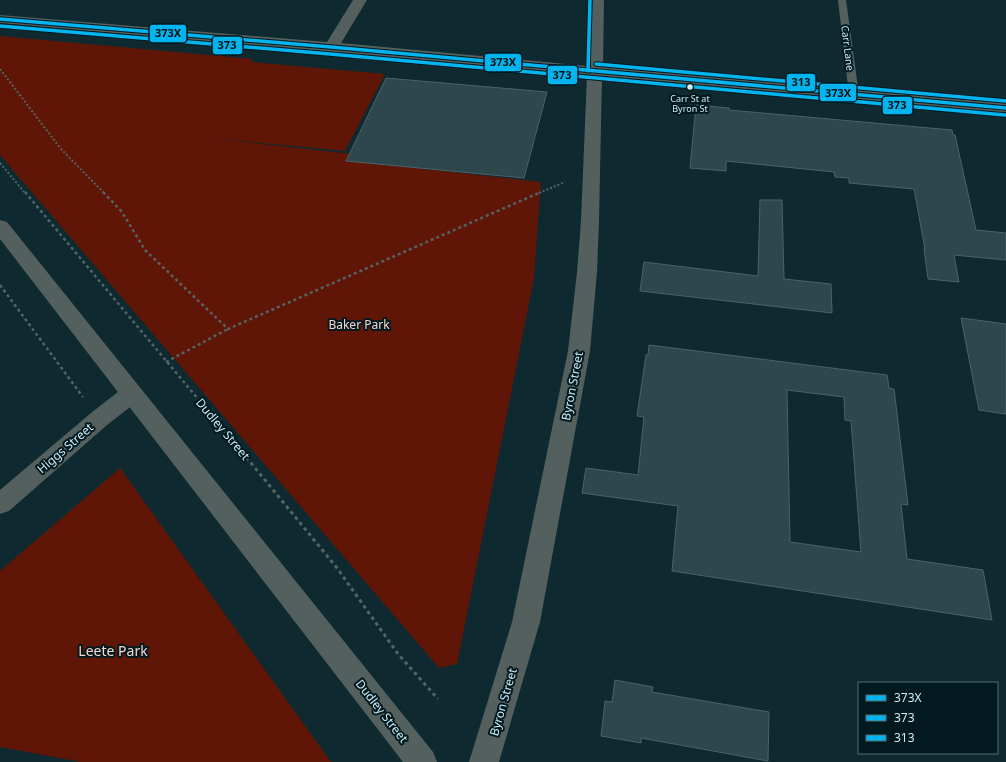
<svg xmlns="http://www.w3.org/2000/svg" width="1006" height="762" font-family="'Noto Sans',sans-serif">
<rect width="100%" height="100%" fill="#0e2a30"/>
<path fill="#601606" d="M0,36l253,23 -9,13 7,-10 134,12 -40,77 -145,-14 170,19 1,7 170,19 -7,96 -77,386 -18,4 -439,-513z
M120,468l211,294h1h-251l-81,-15v-176z"/>
<path fill="#2d474d" stroke="#4a6268" fill-rule="evenodd" d="M386,78l161,14 -23,86 -178,-17z
M696,105l33,3v2l223,20 1,5h2l21,95 30,3v27l-52,-5 5,27 -31,-3 -4,-30h1l-11,-60 -65,-6v-5l-14,-1 -1,-5 -108,-11v10l-36,-3z
M760,200h22l2,79 47,5 1,29 -192,-22 4,-29 114,14z
M961,318l45,6v90l-27,-4z
M649,345l238,30 2,13 5,1 14,116 -7,-1 6,55 76,11 9,50 -320,-49 6,-65 -96,-13 4,-25 52,7 6,-58 -7,-1 9,-61h2zM787,390l57,7 1,23 6,1 10,131 -71,-10z
M615,680l38,7 -1,5 117,20 -1,49 -127,-23v5l-40,-7 4,-35 7,1z"/>
<g fill="none" stroke-linecap="round" stroke-linejoin="round">
<path stroke="#556362" stroke-width="2" stroke-dasharray="2 2" stroke-linecap="butt" d="M0,69l61,80 43,44
M0,163l25,30
M539,193l26,-11"/>
<path stroke="#556362" stroke-width="2.5" stroke-dasharray="3 3" stroke-linecap="butt" d="M25,192l209,250
M103,192l19,20 23,38 83,79 313,-137
M0,285l83,112
M166,362l62,-33"/>
<path stroke="#556362" stroke-width="3" stroke-dasharray="3.5 3.5" stroke-linecap="butt" d="M233,441l104,127 61,86 40,45"/>
<path fill="#53605e" fill-rule="evenodd" d="M838,0h8l13,95 -5,3 -5,-3z"/>
<path fill="#53605e" fill-rule="evenodd" d="M353,0h14l-26,43 246,23 3,-66h14l-1,67 403,36v10l-404,-37 -3,145 -2,51 -7,79 -50,271 -41,140h-30l43,-140 56,-271 9,-79 4,-51 6,-146 -587,-52v-8l327,27z
M131,386l8,2 3,6 -3,6 -32,25 -98,86 -9,3v-24l91,-77 32,-25z"/>
<path fill="#53605e" fill-rule="evenodd" d="M0,220l7,2 426,530 4,10h-34l-403,-523z"/>
<g stroke="#01191f" stroke-width="5.5">
<path id="bus-1" d="M0,19l331,28 675,61"/>
</g>
<g stroke="#01191f" stroke-width="5.5">
<path id="bus-2" d="M0,26l330,28 675,61"/>
</g>
<g stroke="#01191f" stroke-width="5.5">
<path id="bus-3" d="M596,64l410,37
M588,71l2,-71"/>
</g>
<use href="#bus-1" stroke="#00b5ef" stroke-width="3.5"/>
<use href="#bus-2" stroke="#00b5ef" stroke-width="3.5"/>
<use href="#bus-3" stroke="#00b5ef" stroke-width="3.5"/>
</g>
<circle fill="#ceedf4" stroke="#01191f" stroke-width="1.5" cx="690" cy="87" r="3.5"/>
<g text-anchor="middle" dominant-baseline="central" stroke-width="4" stroke-linejoin="round" paint-order="stroke">
<g font-size="9" fill="#ceedf4" stroke="#01191f">
<text x="690" y="98">Carr St at<tspan x="690" dy="10">Byron St</tspan></text>
</g>
<g font-size="10" fill="#ceedf4" stroke="#01191f">
<text transform="translate(848 48) rotate(83)">Carr Lane</text>
</g>
<g font-size="12" fill="#f7d6cd" stroke="#01191f">
<text x="359" y="324">Baker Park</text>
</g>
<g font-size="12" fill="#ceedf4" stroke="#01191f">
<text transform="translate(572 386) rotate(-79)">Byron Street</text>
<text transform="translate(223 429) rotate(50)">Dudley Street</text>
<text transform="translate(65 448) rotate(-41)">Higgs Street</text>
<text transform="translate(503 702) rotate(-74)">Byron Street</text>
<text transform="translate(382 711) rotate(52)">Dudley Street</text>
</g>
<g font-size="14" fill="#f7d6cd" stroke="#01191f">
<text x="113" y="650">Leete Park</text>
</g>
</g>
<g stroke="#01191f" stroke-width="1.5">
<rect x="149" y="24" width="38" height="19" rx="4" fill="#00b5ef"/>
<rect x="212" y="36" width="31" height="19" rx="4" fill="#00b5ef"/>
<rect x="484" y="53" width="38" height="19" rx="4" fill="#00b5ef"/>
<rect x="547" y="65" width="31" height="20" rx="4" fill="#00b5ef"/>
<rect x="786" y="73" width="30" height="19" rx="4" fill="#00b5ef"/>
<rect x="819" y="83" width="38" height="19" rx="4" fill="#00b5ef"/>
<rect x="882" y="96" width="31" height="19" rx="4" fill="#00b5ef"/>
</g>
<g font-size="11" text-anchor="middle" font-weight="bold" fill="#111">
<text x="168" y="37">373X</text>
<text x="227" y="49">373</text>
<text x="503" y="66">373X</text>
<text x="562" y="79">373</text>
<text x="801" y="86">313</text>
<text x="838" y="97">373X</text>
<text x="897" y="109">373</text>
</g>
<rect x="858" y="682" width="140" height="72" fill="#01191f" stroke="#536e74"/>
<rect x="866" y="695" width="20" height="6" fill="#00b5ef" stroke="#536e74"/>
<text x="894" y="702" font-size="12" fill="#ceedf4">373X</text>
<rect x="866" y="715" width="20" height="6" fill="#00b5ef" stroke="#536e74"/>
<text x="894" y="722" font-size="12" fill="#ceedf4">373</text>
<rect x="866" y="735" width="20" height="6" fill="#00b5ef" stroke="#536e74"/>
<text x="894" y="742" font-size="12" fill="#ceedf4">313</text>
</svg>
